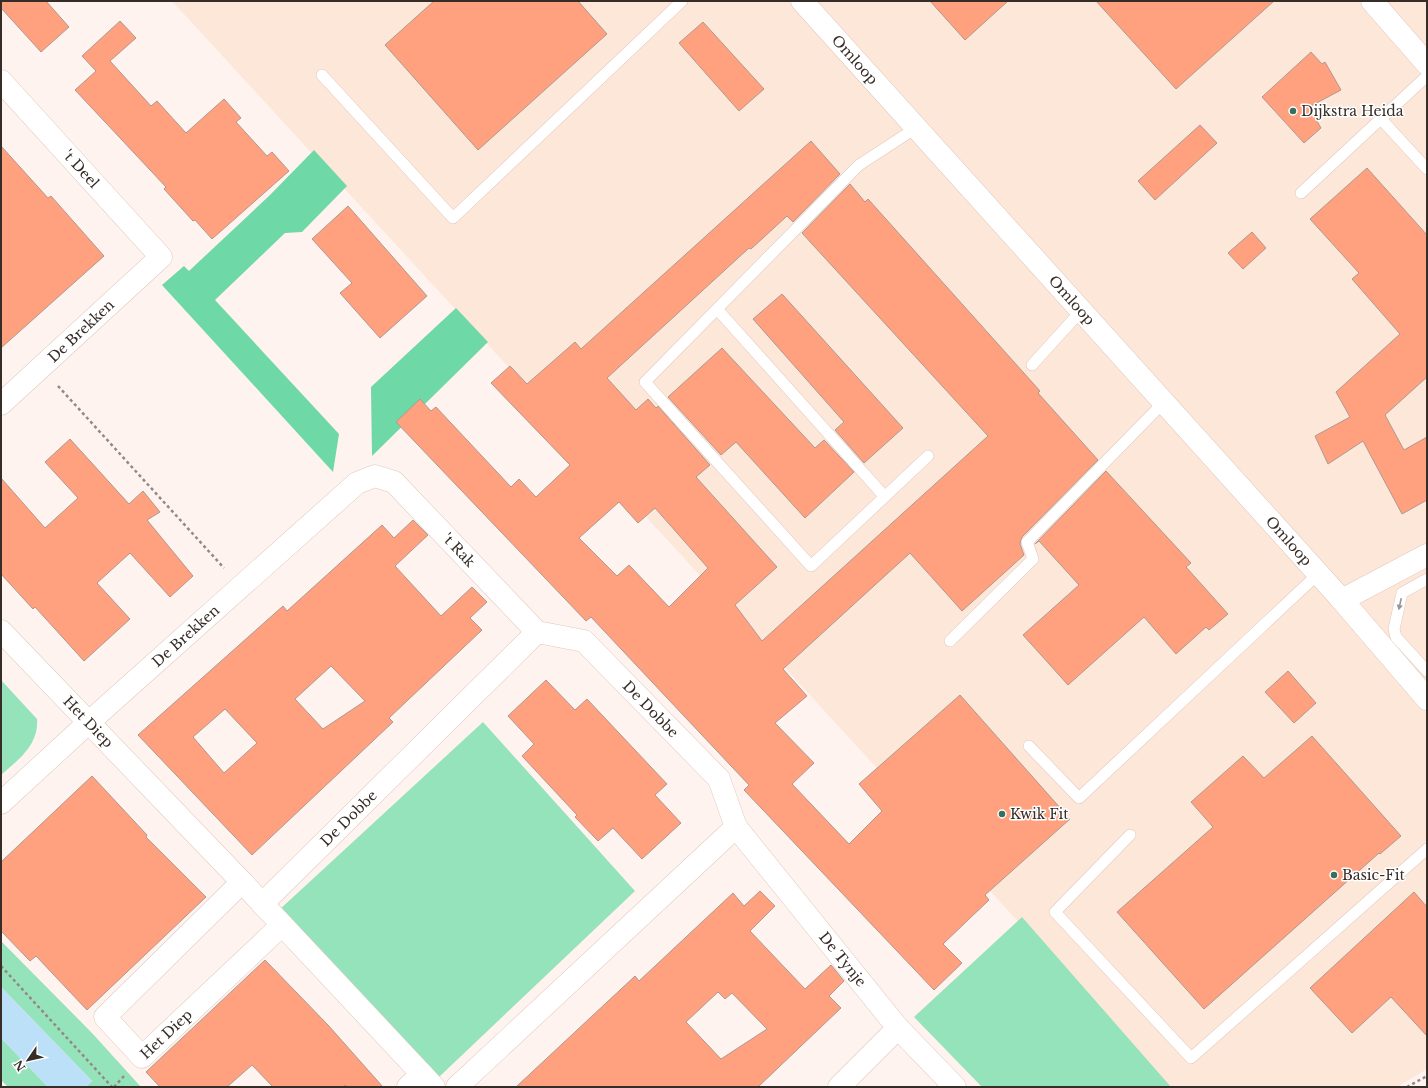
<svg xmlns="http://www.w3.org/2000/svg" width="1428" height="1088" font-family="'Libre Baskerville',serif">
<rect width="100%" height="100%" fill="#fef3ef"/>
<path fill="#fde7d9" d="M172,1h1255v1068l-30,18h-227z"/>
<path fill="#94e3bb" d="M1,680l36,39c2,26 -19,41 -36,56z
M483,722l152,169 -196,186 -161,-166z
M1022,917l149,170h-189l-68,-70z
M1,941l91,92 49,54h-55l6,-6 -91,-94z
M1,1038l47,49h-40l-7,-7z"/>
<path fill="#6ed8a6" d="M314,150l33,36 -45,46 -17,1 -70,67 124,134 -6,38 -171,-187 22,-19 5,5 81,-76z
M456,308l32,34 -116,114 -1,-69z"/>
<path fill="#bce0f7" d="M1,987l91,94 -6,6h-38l-47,-49z"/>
<path fill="#ffa07e" stroke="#b19890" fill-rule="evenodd" d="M1,1h45l23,26 -28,25 -40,-44z
M434,1h144l29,33 -129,116 -93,-105z
M930,1h78l-43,39z
M1096,1h178l-98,88z
M120,21l16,17 -26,23 41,45 6,-5 29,32 38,-34 17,19 -5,4 31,34 5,-4 17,19 -77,68 -17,-19 -2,1 -29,-32 2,-2 -91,-97 21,-19 -14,-15z
M703,22l61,67 -25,22 -60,-68z
M1311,52l11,12 3,-2 16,28 -32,17 12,21 -17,15 -42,-46z
M1200,125l17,18 -62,57 -17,-19z
M811,141l29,33 -47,48 -6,-6 -36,33 -2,-1 -142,130 29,32 12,-11 8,9 2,-2 52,59 -14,12 81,90 -42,38 27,36 226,-205 -186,-203 48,-49 15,18 3,-3 172,192 -2,2 60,67 -76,77 -2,7 4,11 -62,56 -52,-58 -127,116 24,27 -32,27 39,40 -22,21 57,60 33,-33 -23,-27 101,-89 110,124 -85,76 4,5 -46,44 19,19 -28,27 -190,-200 5,-5 -97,-103 -61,-65 -5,4 -190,-199 24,-23 11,12 5,-4 75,80 8,-8 17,18 34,-32 -79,-82 19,-17 17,18 48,-42 6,7zM619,502l19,21 17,-15 53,60 -39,39 -40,-42 -12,11 -38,-38z
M1,146l47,52 3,-2 53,60 -103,92z
M1367,168l60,67v142l-42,38 19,35 23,-13v63l-25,14 -39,-73 -35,23 -13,-28 35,-19 -14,-25 64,-58 -48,-55 7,-6 -49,-54z
M348,206l79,90 -47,42 -40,-45 12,-10 -40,-44z
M1252,232l14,16 -23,21 -15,-16z
M782,294l121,134 -39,35 -29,-33 9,-8 -91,-103z
M722,348l93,100 9,-8 30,32 -49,46 -69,-76 -15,13 -53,-58z
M70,439l59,65 14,-13 17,21 -13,8 46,56 -23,21 -40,-44 -33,30 33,36 -46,42 -49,-54 -2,2 -32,-35v-96l44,50 33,-30 -33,-36z
M1106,471l85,92 -5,4 42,47 -19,16 -3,-3 -30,27 -32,-37 -76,68 -45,-50 56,-50 -40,-44 -4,3z
M413,520l15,15 -33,31 46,50 31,-29 15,15 -17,16 12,12 -93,88 4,4 -141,133 -114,-120 145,-129 4,5 95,-86 12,13zM331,666l34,35 -42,28 -28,-30zM225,709l32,34 -33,30 -31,-36z
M1288,671l28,32 -22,20 -29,-31z
M546,680l29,30 12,-11 80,85 -12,11 26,28 -39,36 -29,-31 -15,13 -23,-24 2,-2 -55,-59 12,-12 -26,-28z
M1312,736l89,100 -21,18 -1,-1 -175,156 -87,-97 96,-85 -22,-25 52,-46 21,22z
M92,776l55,59 -1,2 60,60 -119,113 -51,-54 -6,5 -29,-30v-69z
M760,891l15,15 -25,25 55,58 26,-24 13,16 -15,15 12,12 -83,79h-242l119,-111 4,5 94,-88 11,13zM718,992l7,7 7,-6 35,36 -46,30 -35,-37z
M1414,892l13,15v129l-36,-39 -39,36 -42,-45z
M265,960l63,65 55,62h-36l-2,-2 -2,2h-70l-21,-22 -25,22h-67l-14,-15z"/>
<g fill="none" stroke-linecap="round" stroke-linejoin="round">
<g stroke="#e0c8bd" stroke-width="12">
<path id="service" d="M322,75l131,143 229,-217
M1381,119l46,50
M916,128l-57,37 -214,217 166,184 117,-110
M1301,193l126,-117
M717,309l168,188
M1032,365l49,-54
M1427,579l-25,14 -8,36 2,8 31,34
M950,641l83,-82 -6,-17 137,-140
M1029,746l50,52 239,-224
M1130,835l-75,77 136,146 236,-209"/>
</g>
<g stroke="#e0c8bd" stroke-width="23">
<g id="minor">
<path id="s1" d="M802,1l540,599 85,-45"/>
<path id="s2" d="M1,81l160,176 -160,147"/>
<path d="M1342,600l85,99"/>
<path id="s3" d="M1,631l241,251 192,205"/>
<path id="s4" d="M1,803l87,-80 269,-240 18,-7 19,6 143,150"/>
<path id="s5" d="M736,827l162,201 57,59"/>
<path id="s6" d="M242,882l-137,135 37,40 140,-132"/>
<path id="s7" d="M262,904l275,-272 47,9 135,138 17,48 -279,260"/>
<path d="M408,1087l14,-13"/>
<path d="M839,1087l59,-59"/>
</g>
</g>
<g stroke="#e0c8bd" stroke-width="23">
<path id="tertiary" d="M1372,1l55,63"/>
</g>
<path stroke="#938884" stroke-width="2.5" stroke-dasharray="3 3" stroke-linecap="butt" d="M58,386l166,182
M1,966l111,121
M114,1087l10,-11
M1407,1087l20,-11"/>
<use href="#service" stroke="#fff" stroke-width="11"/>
<use href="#minor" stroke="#fff" stroke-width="22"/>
<use href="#tertiary" stroke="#fff" stroke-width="22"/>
</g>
<defs><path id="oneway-solid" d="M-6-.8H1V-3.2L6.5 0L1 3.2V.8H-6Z"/></defs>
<use fill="#9a9694" href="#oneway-solid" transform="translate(1400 604) rotate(102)"/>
<g fill="#34715d" stroke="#fff" stroke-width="1.5">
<circle cx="1293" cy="111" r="4"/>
<circle cx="1002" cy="814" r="4"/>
<circle cx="1334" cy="875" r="4"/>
</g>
<g text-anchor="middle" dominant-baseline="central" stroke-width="3" stroke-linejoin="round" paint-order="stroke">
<g font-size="14" fill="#362c28" stroke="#fff">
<text stroke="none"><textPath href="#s1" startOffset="79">Omloop</textPath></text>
<text stroke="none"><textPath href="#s2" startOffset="119">'t Deel</textPath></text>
<text stroke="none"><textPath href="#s1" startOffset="403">Omloop</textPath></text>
<text transform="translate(81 331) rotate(-43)">De Brekken</text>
<text stroke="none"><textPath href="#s1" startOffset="727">Omloop</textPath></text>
<text stroke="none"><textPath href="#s4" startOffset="612">'t Rak</textPath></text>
<text stroke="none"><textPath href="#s4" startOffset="249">De Brekken</textPath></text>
<text stroke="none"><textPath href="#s7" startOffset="530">De Dobbe</textPath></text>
<text stroke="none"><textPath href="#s3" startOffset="126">Het Diep</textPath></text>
<text stroke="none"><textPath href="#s7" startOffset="122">De Dobbe</textPath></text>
<text stroke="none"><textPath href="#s5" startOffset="170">De Tynje</textPath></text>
<text stroke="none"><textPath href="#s6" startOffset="280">Het Diep</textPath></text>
</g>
<g font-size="14" fill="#362c28" stroke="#fff" text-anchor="start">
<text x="1301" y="111">Dijkstra Heida</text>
<text x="1010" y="814">Kwik Fit</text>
<text x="1342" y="875">Basic-Fit</text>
</g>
</g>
<rect width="1428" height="1088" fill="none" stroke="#362c28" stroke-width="4"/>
<g transform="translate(28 1060) rotate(236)" stroke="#ffffff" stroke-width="3" paint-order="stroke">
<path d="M0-3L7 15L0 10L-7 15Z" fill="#362c28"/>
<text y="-6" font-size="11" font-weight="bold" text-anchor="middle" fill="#362c28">N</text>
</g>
</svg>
